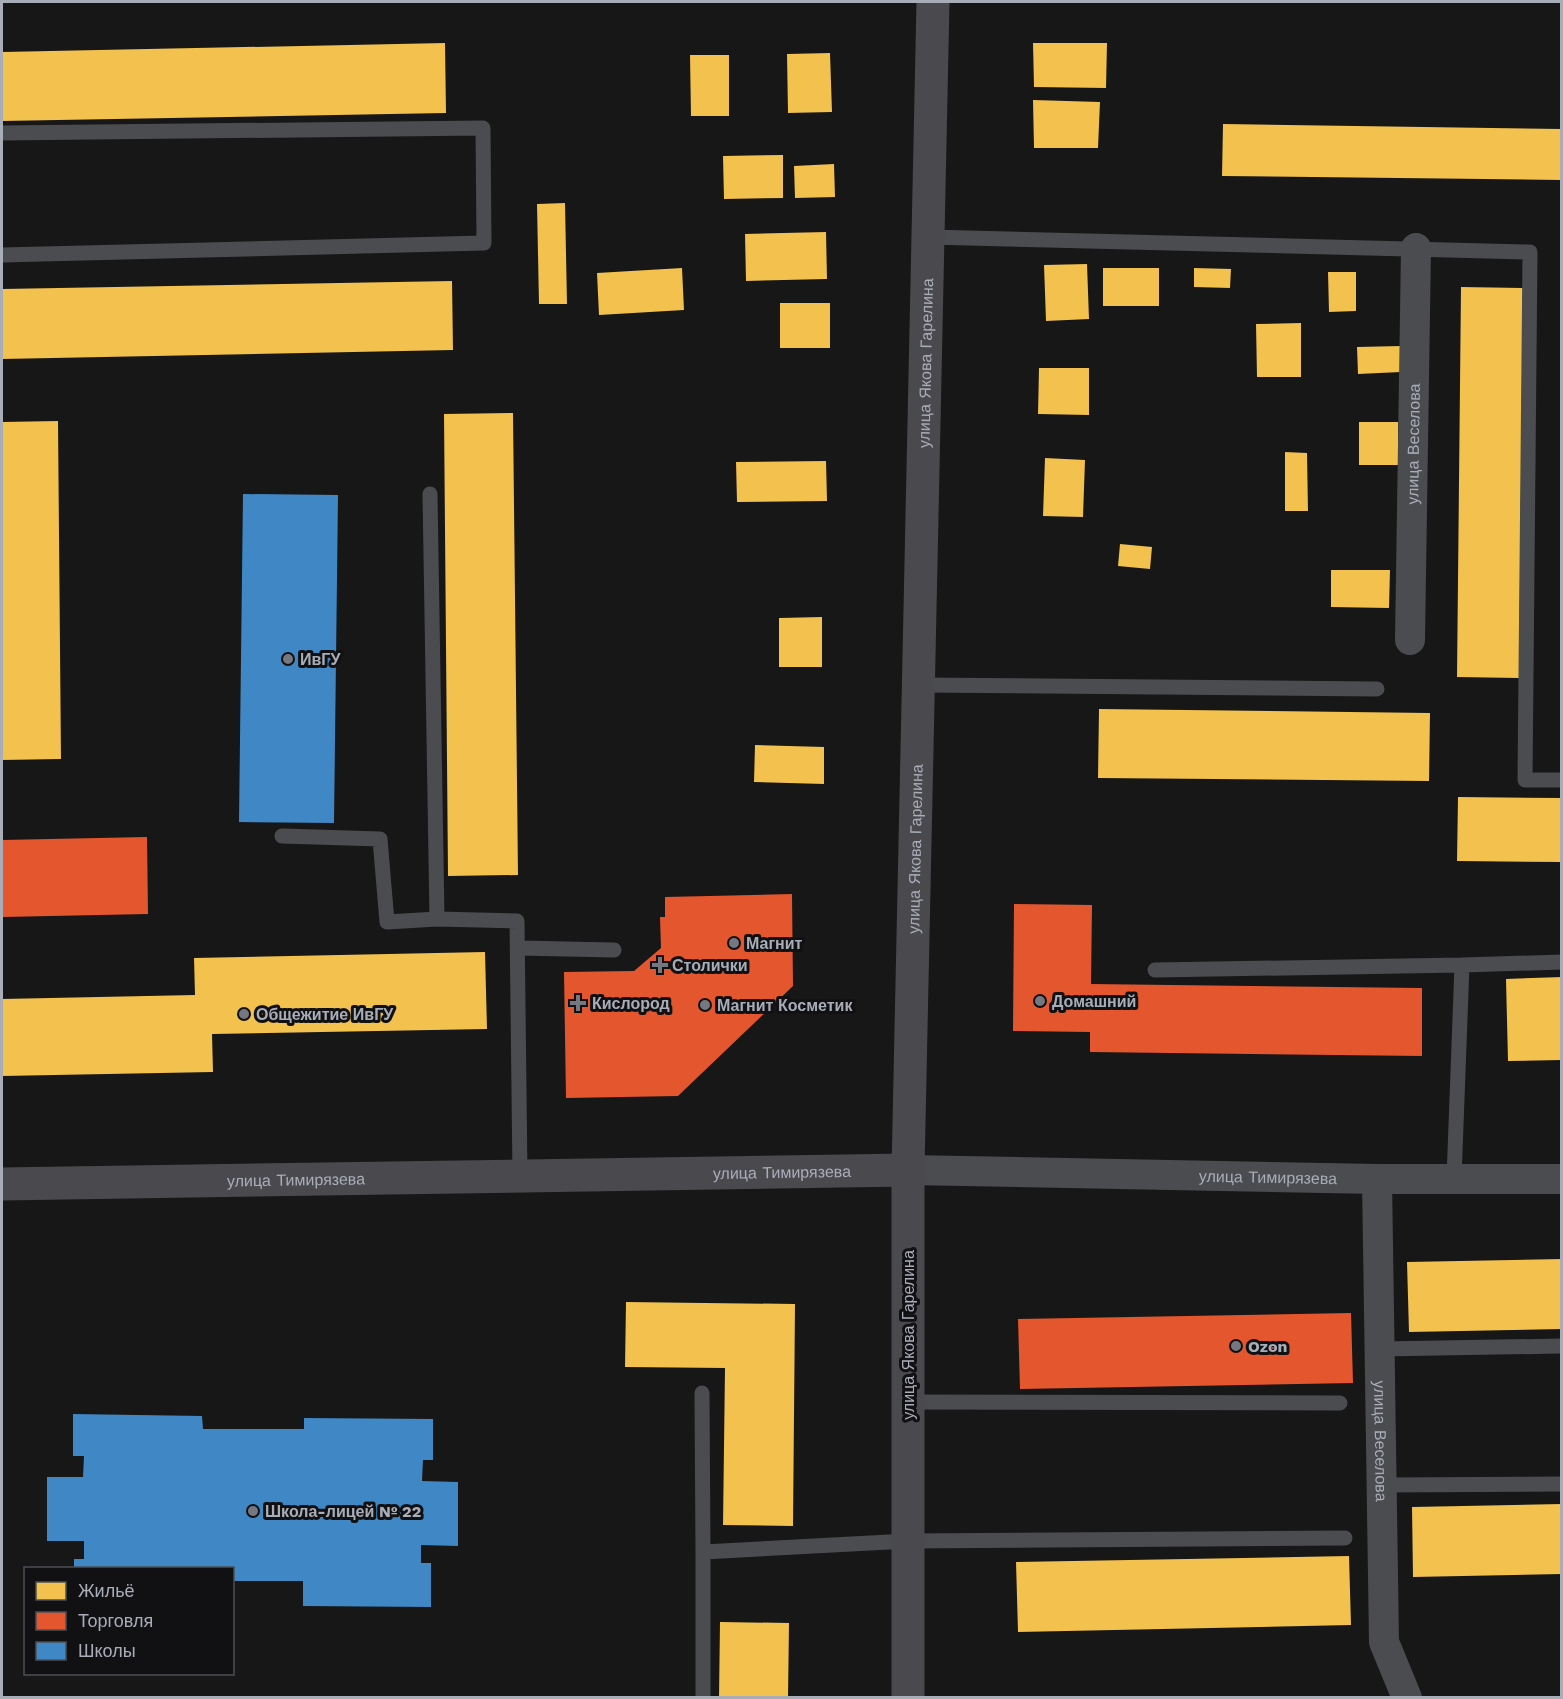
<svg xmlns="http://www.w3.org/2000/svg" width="1563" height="1699" font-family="'Work Sans',sans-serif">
<rect width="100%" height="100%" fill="#171717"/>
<path fill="#f2c14e" d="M445,43l1,70 -444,8v-69z
M1033,43h74l-1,45 -72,-1z
M830,53l2,59 -44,1 -1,-59z
M690,55h39v61h-38z
M1033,100l67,2 -2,46h-64z
M1223,124l339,5v51l-340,-4z
M783,155v43l-59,1 -1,-43z
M834,164l1,33 -40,1 -1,-32z
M565,203l2,101h-28l-2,-100z
M826,232l1,47 -81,2 -1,-47z
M1087,264l2,55 -43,2 -2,-56z
M682,268l2,42 -85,5 -2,-42z
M1103,268h56v38h-56z
M1194,268l37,1 -1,19 -36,-1z
M1328,272h28v39l-27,1z
M452,281l1,69 -451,9v-70z
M1461,287l62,1 -4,390 -62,-1z
M780,303h50v45h-50z
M1301,323v54h-44l-1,-53z
M1401,346v26l-43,2 -1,-27z
M1039,368h50v47l-51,-1z
M513,413l5,462 -70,1 -4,-462z
M58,421l3,338 -59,1v-338z
M1359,422h39v43h-39z
M1285,452l22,1 1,58h-23z
M1045,458l40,2 -2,57 -40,-1z
M826,461l1,40 -90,1 -1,-40z
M1120,544l32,3 -2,22 -32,-3z
M1331,570h59l-1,38 -58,-1z
M822,617v50h-43v-49z
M1099,709l331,4 -1,68 -331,-3z
M755,745l69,2v37l-70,-2z
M1458,797l104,1v64l-105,-1z
M485,952l2,77 -275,5 1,38 -211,4v-77l193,-4 -1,-37z
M1562,977v83l-54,1 -2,-82z
M1562,1259v70l-153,3 -2,-70z
M626,1302l169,2 -2,222 -70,-1 2,-157 -100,-1z
M1562,1504v70l-149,3 -1,-70z
M1349,1556l2,69 -333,7 -2,-70z
M720,1622l69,1 -1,75h-69z"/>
<path fill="#e4572e" d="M147,837l1,77 -146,3v-77z
M792,894l1,92 -115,110 -112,2 -2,-126 70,-1 27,-23 -1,-31h5v-20z
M1014,904l78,1 -1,79 331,4v68l-332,-4v-20l-77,-1z
M1351,1313l2,70 -333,6 -2,-70z"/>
<path fill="#3f88c5" d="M243,494l95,1 -4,328 -95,-1z
M73,1414l129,2 1,13h101v-11l129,1v41h-10l-1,21 36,1v64l-37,-1v18h10v44l-128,-1v-25h-71v-13h-158v-9h10v-18h-37v-64h36l1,-21h-11z"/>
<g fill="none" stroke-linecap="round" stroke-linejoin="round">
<path stroke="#4b4c50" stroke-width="15" d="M2,133l481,-5 1,115 -482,12
M928,237l602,15 -5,528h37
M430,494l7,425 80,2 3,255
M919,685l458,4
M282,836l98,3 7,83 50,-3
M518,948l96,2
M1155,970l307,-5
M1454,1179l8,-214 100,-3
M1380,1349l182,-3
M702,1393l1,159 205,-11 437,-3
M908,1402l432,1
M1382,1485l180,-1
M703,1698v-146"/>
<g stroke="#4b4c50" stroke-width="30">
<path id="s1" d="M1410,640l6,-392"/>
<path id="s2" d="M908,1170l469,9h185"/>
<path id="s3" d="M1377,1179l7,463 23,56"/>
</g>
<g stroke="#4a4a4e" stroke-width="33">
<path id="s4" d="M2,1184l906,-14"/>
<path id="s5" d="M908,1698v-528l25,-1168"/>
</g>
</g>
<g fill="#757880" stroke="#111113" stroke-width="2">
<circle cx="288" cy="659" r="6"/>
<circle cx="734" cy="943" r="6"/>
<path d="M657 956h6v6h6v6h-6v6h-6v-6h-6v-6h6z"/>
<circle cx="1040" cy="1001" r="6"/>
<path d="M575 994h6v6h6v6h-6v6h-6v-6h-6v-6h6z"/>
<circle cx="705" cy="1005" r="6"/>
<circle cx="244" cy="1014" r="6"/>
<circle cx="1236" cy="1346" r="6"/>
<circle cx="253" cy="1511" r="6"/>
</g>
<g text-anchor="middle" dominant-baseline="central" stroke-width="6" stroke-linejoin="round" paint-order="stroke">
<g font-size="16" fill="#a8adb8" stroke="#111113">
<text stroke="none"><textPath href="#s5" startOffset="1335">улица Якова Гарелина</textPath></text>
<text stroke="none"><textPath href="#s1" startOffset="196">улица Веселова</textPath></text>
<text stroke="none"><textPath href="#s5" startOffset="849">улица Якова Гарелина</textPath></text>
<text stroke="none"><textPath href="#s4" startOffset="780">улица Тимирязева</textPath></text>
<text stroke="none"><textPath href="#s2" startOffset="360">улица Тимирязева</textPath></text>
<text stroke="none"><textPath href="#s4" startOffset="294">улица Тимирязева</textPath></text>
<text transform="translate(908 1335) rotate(-90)">улица Якова Гарелина</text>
<text stroke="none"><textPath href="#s3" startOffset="262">улица Веселова</textPath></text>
</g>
<g font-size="16" font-weight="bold" fill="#a8adb8" stroke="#111113" text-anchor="start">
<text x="300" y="659">ИвГУ</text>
<text x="746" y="943">Магнит</text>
<text x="672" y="965">Столички</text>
<text x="1052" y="1001">Домашний</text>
<text x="592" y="1003">Кислород</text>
<text x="717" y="1005">Магнит Косметик</text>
<text x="256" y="1014">Общежитие ИвГУ</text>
<text x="1248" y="1346">Ozon</text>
<text x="265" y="1511">Школа-лицей № 22</text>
</g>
</g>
<rect width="1563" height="1699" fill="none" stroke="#a8adb8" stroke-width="6"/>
<rect x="24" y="1567" width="210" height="108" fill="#111113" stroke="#4d4f55" stroke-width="1.5"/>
<rect x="36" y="1582" width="30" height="18" fill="#f2c14e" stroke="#4d4f55" stroke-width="1.5"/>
<text x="78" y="1597" font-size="18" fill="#a8adb8">Жильё</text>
<rect x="36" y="1612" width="30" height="18" fill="#e4572e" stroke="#4d4f55" stroke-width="1.5"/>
<text x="78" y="1627" font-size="18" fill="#a8adb8">Торговля</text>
<rect x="36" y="1642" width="30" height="18" fill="#3f88c5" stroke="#4d4f55" stroke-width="1.5"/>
<text x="78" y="1657" font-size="18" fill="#a8adb8">Школы</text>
</svg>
